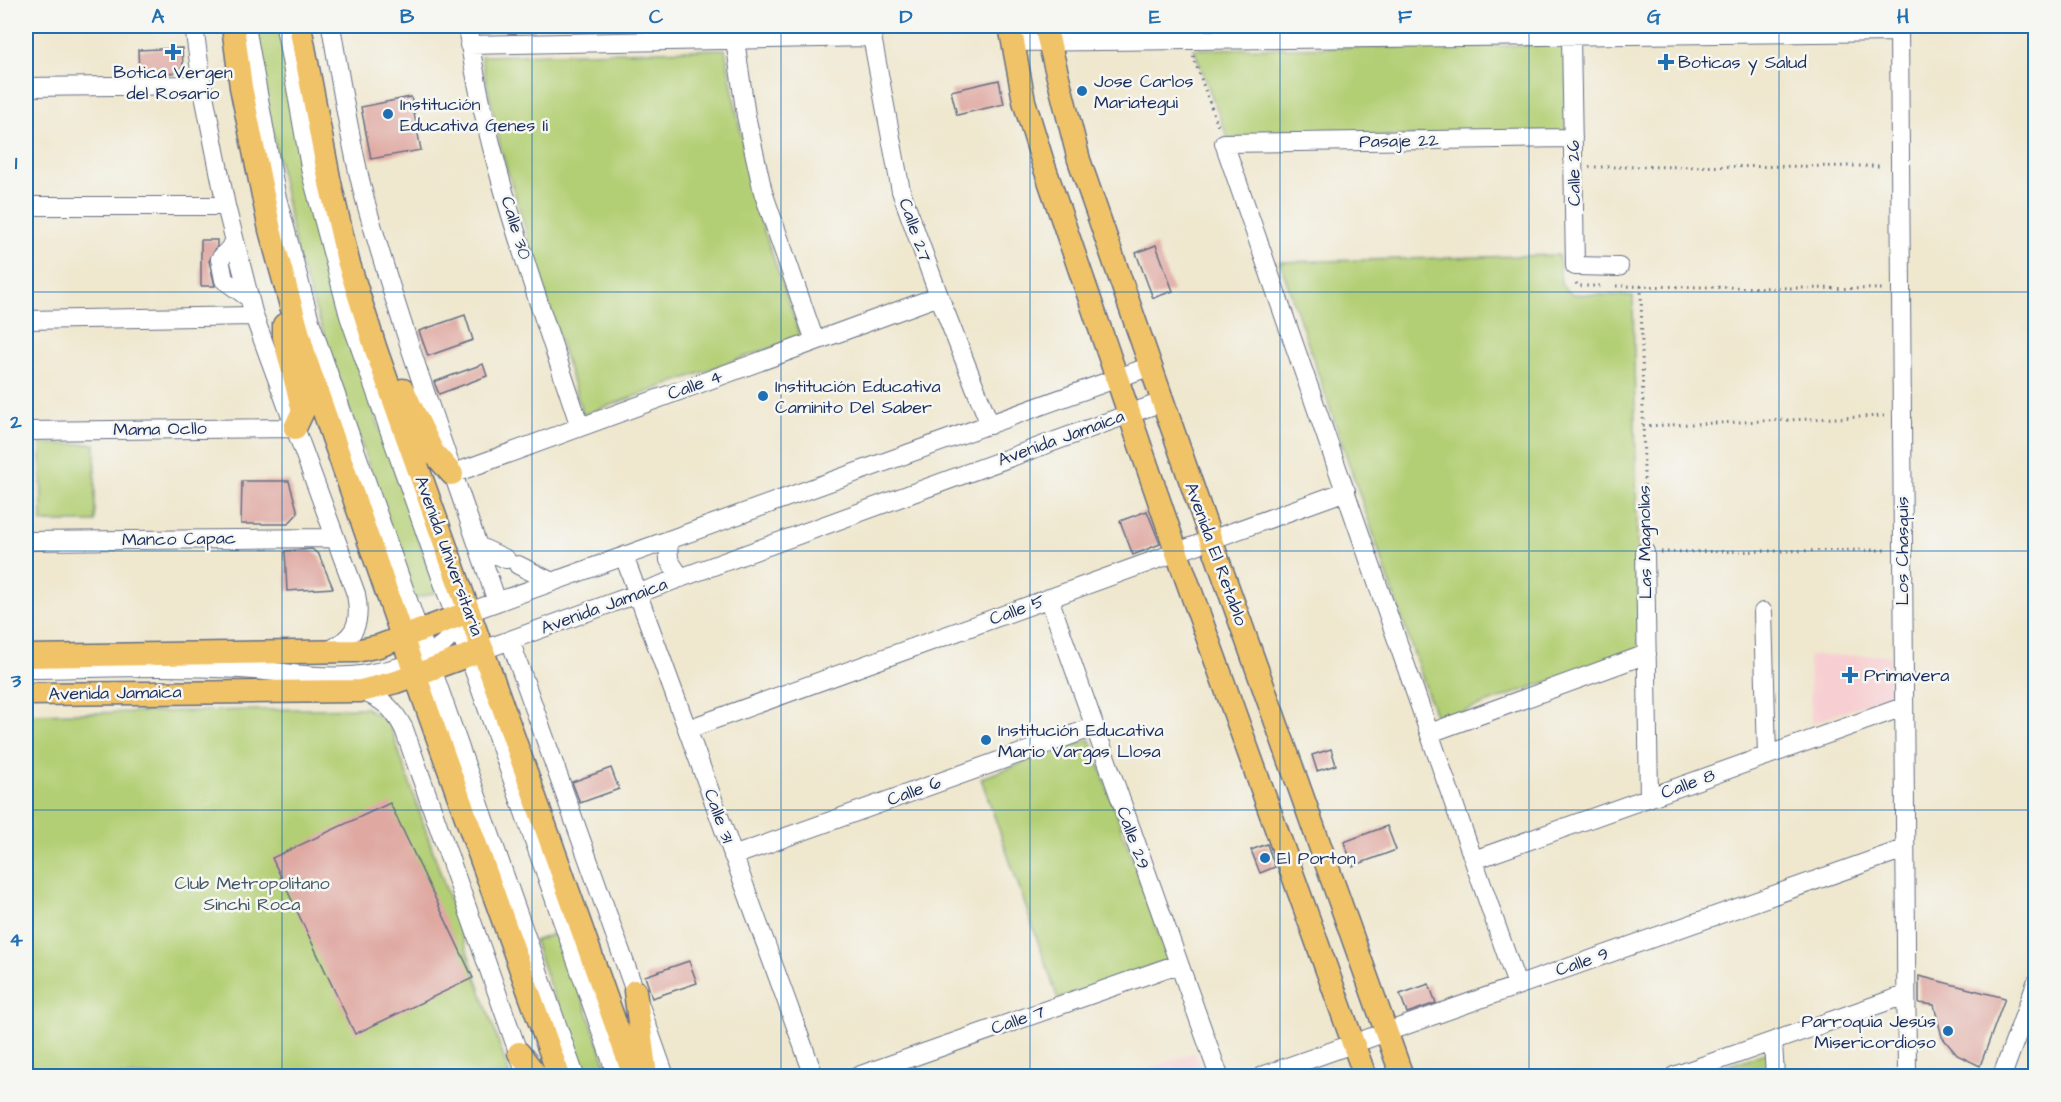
<svg xmlns="http://www.w3.org/2000/svg" width="2061" height="1102" font-family="'Architects Daughter',sans-serif">
<rect width="100%" height="100%" fill="#f6f6f2"/>
<filter id="ink" filterUnits="userSpaceOnUse"><feTurbulence type="fractalNoise" baseFrequency=".0167" numOctaves="2"/><feDisplacementMap in="SourceGraphic" scale="12" xChannelSelector="R" yChannelSelector="G"/><feConvolveMatrix kernelMatrix="1 2 1 2 8 2 1 2 1" color-interpolation-filters="sRGB"/></filter>
<filter id="wash" filterUnits="userSpaceOnUse"><feTurbulence type="fractalNoise" baseFrequency=".008" numOctaves="4" result="noise"/><feDisplacementMap in="SourceGraphic" scale="24" xChannelSelector="R" yChannelSelector="G"/><feGaussianBlur stdDeviation="1.35" result="paint"/><feColorMatrix in="noise" values="0 0 0 0 0 0 0 0 0 0 0 0 0 0 0 0 0 1.4 0 .05"/><feComposite in="paint" operator="in"/></filter>
<g filter="url(#wash)">
<rect width="100%" height="100%" fill="#efe7ce"/>
<path fill="#f7cfd2" d="M1890,655l1,39 -80,30 -2,-68z
M1195,1052l8,24h-52l-3,-7z"/>
<path fill="#b3cf75" stroke="#677f6a" stroke-width="1.5" d="M252,26h26l78,334 81,232 -23,7 -117,-344z
M1567,45l2,88 -341,6 -34,-90z
M725,49l28,150 48,138 -218,78 -82,-265 -20,-94z
M1559,255l2,29 10,10 62,2 6,353 -202,72 -157,-459z
M41,444h54v78h-53z
M366,708l23,15 121,353h-484v-362z
M1090,739l78,221 -110,39 -77,-221z
M559,932l51,144h-28l-48,-135z
M1771,1051v25h-74z"/>
<g id="blocks">
<path fill="#dfa9a2" d="M182,48l1,18 -9,7 -35,1 -1,-24z
M999,80l5,24 -47,11 -6,-24z
M411,97l10,53 -50,9 -10,-52z
M201,240h16v6l-8,15 6,25h-14z
M1156,245l17,46 -20,7 -17,-45z
M465,315l8,25 -45,16 -9,-25z
M483,364l4,12 -48,18 -5,-12z
M242,481h47l9,32 -10,11h-47z
M1147,511l13,33 -27,11 -13,-34z
M312,549l7,6 14,33 -46,3 -2,-40z
M1331,749l5,16 -19,6 -5,-16z
M611,768l8,21 -39,14 -8,-21z
M390,803l83,175 -118,56 -83,-176z
M1387,826l9,24 -43,16 -9,-24z
M1267,844l8,23 -15,6 -9,-23z
M689,961l8,22 -45,15 -7,-22z
M1919,976l86,22 -25,68 -23,-11 -15,-18 -8,-32 -15,-2z
M1429,984l7,19 -29,10 -7,-19z"/>
</g>
</g>
<g filter="url(#ink)">
<use href="#blocks" fill-opacity="0" stroke="#656f85" stroke-width="1.5"/>
<g fill="none" stroke-linecap="round" stroke-linejoin="round">
<g stroke="#656f85" stroke-width="20">
<path id="minor" d="M194,26l8,59 24,121 28,110 102,278c6,32 -2,44 -30,58
M246,26l30,168 34,127 265,755
M285,26l26,147 38,143 268,760
M331,26c10,57 19,117 34,174 38,136 87,268 132,402
M467,26c20,137 70,269 113,401
M870,26l31,165 38,105 51,129
M1899,26l8,1050
M1571,36l4,230 44,1
M735,40l11,76 17,76 52,149
M1012,42l887,-10
M469,45l402,-8
M26,87l176,-2
M26,206h200
M235,242l-15,17 4,21 25,18
M26,320l228,-4
M26,431l269,-3
M452,474l487,-178
M668,540l1,20 12,18
M26,541l307,-3
M478,546l28,13
M1645,552l4,246
M624,556l190,520
M518,565l34,17
M1049,598l170,478
M469,612l682,-246
M1763,612l4,144
M510,640l155,436
M483,650l679,-248
M26,669c71,-1 143,-4 214,0 44,2 88,13 132,4 32,-5 68,-17 85,-46
M361,691c22,8 32,17 43,38l119,337
M688,729l658,-238
M1430,733l217,-79
M733,856l361,-129
M1474,860l429,-153
M1517,985l-293,-842 349,-5
M1773,1043l2,33
M858,1076l320,-112
M1262,1076l642,-227
M1674,1076l231,-81
M2002,1076l34,-93"/>
</g>
<g stroke="#656f85" stroke-width="25">
<path id="major" d="M233,26l8,61 29,143 36,130 123,354 130,362
M300,26l30,157 18,78 28,89 258,726
M1010,26l14,75 19,62 134,390 188,523
M1045,26l34,134 132,380 191,536
M284,325v12l19,74 -8,17
M403,390l30,62 19,22
M26,656l330,-5 23,-5 90,-34
M26,694l335,-3 35,-9 87,-32
M635,991l11,85
M519,1053l18,23"/>
</g>
<path stroke="#656f85" stroke-width="3" stroke-dasharray="1.5 4.5" stroke-linecap="butt" d="M1193,56l26,73
M1589,167l294,-1
M1576,283l2,3h26
M1616,286l270,3
M1641,286l4,251
M1643,426l241,-10
M1661,552l224,-2"/>
<use href="#minor" stroke="#fff" stroke-width="18"/>
<use href="#major" stroke="#f1c369" stroke-width="22"/>
</g>
</g>
<path fill="none" stroke="#1f6fb2" stroke-width="1.5" stroke-opacity="0.55" d="M282,26v1050M532,26v1050M781,26v1050M1030,26v1050M1280,26v1050M1529,26v1050M1779,26v1050M26,292h2010M26,551h2010M26,810h2010"/>
<g fill="#1f6fb2" stroke="#f6f6f2" stroke-width="2">
<path d="M170 43h6v6h6v6h-6v6h-6v-6h-6v-6h6z"/>
<path d="M1663 53h6v6h6v6h-6v6h-6v-6h-6v-6h6z"/>
<circle cx="1082" cy="91" r="6"/>
<circle cx="388" cy="114" r="6"/>
<circle cx="763" cy="396" r="6"/>
<path d="M1847 666h6v6h6v6h-6v6h-6v-6h-6v-6h6z"/>
<circle cx="986" cy="740" r="6"/>
<circle cx="1265" cy="858" r="6"/>
<circle cx="1948" cy="1031" r="6"/>
</g>
<g text-anchor="middle" dominant-baseline="central" stroke-width="5" stroke-linejoin="round" paint-order="stroke">
<g font-size="18" fill="#1b2f5e" stroke="#f6f6f2" text-anchor="start">
<text x="1678" y="62">Boticas y Salud</text>
<text x="173" y="72" text-anchor="middle">Botica Vergen<tspan x="173" dy="21">del Rosario</tspan></text>
<text x="1094" y="81">Jose Carlos<tspan x="1094" dy="21">Mariategui</tspan></text>
<text x="400" y="104">Institución<tspan x="400" dy="21">Educativa Genes Ii</tspan></text>
<text x="775" y="386">Institución Educativa<tspan x="775" dy="21">Caminito Del Saber</tspan></text>
<text x="1864" y="675">Primavera</text>
<text x="998" y="730">Institución Educativa<tspan x="998" dy="21">Mario Vargas Llosa</tspan></text>
<text x="1277" y="858">El Porton</text>
<text x="1936" y="1021" text-anchor="end">Parroquia Jesús<tspan x="1936" dy="21">Misericordioso</tspan></text>
</g>
<g font-size="18" fill="#1b2f5e" stroke="#f6f6f2">
<text transform="translate(1399 141) rotate(-1)">Pasaje 22</text>
<text transform="translate(1574 173) rotate(-91)">Calle 26</text>
<text transform="translate(516 228) rotate(73)">Calle 30</text>
<text transform="translate(915 230) rotate(71)">Calle 27</text>
<text transform="translate(695 385) rotate(-20)">Calle 4</text>
<text transform="translate(160 429) rotate(-1)">Mama Ocllo</text>
<text transform="translate(1061 438) rotate(-20)">Avenida Jamaica</text>
<text transform="translate(179 539) rotate(-1)">Manco Capac</text>
<text transform="translate(1645 542) rotate(-91)">Las Magnolias</text>
<text transform="translate(1902 551) rotate(-90)">Los Chasquis</text>
<text transform="translate(1216 554) rotate(70)">Avenida El Retablo</text>
<text transform="translate(449 556) rotate(70)">Avenida Universitaria</text>
<text transform="translate(604 606) rotate(-20)">Avenida Jamaica</text>
<text transform="translate(1017 610) rotate(-20)">Calle 5</text>
<text transform="translate(115 693) rotate(-1)">Avenida Jamaica</text>
<text transform="translate(1688 784) rotate(-20)">Calle 8</text>
<text transform="translate(914 791) rotate(-20)">Calle 6</text>
<text transform="translate(719 816) rotate(70)">Calle 31</text>
<text transform="translate(1133 838) rotate(70)">Calle 29</text>
<text transform="translate(1582 962) rotate(-19)">Calle 9</text>
<text transform="translate(1018 1020) rotate(-19)">Calle 7</text>
</g>
<g font-size="18" fill="#415764" stroke="#f6f6f2">
<text x="252" y="883">Club Metropolitano<tspan x="252" dy="21">Sinchi Roca</tspan></text>
</g>
</g>
<rect width="2061" height="1102" fill="none" stroke="#f6f6f2" stroke-width="66"/>
<rect x="33" y="33" width="1995" height="1036" fill="none" stroke="#1f6fb2" stroke-width="2"/>
<g font-size="20" text-anchor="middle" font-weight="bold" fill="#1f6fb2">
<text x="158" y="23">A</text>
<text x="407" y="23">B</text>
<text x="656" y="23">C</text>
<text x="906" y="23">D</text>
<text x="1155" y="23">E</text>
<text x="1405" y="23">F</text>
<text x="1654" y="23">G</text>
<text x="1903" y="23">H</text>
<text x="16" y="169">1</text>
<text x="16" y="428">2</text>
<text x="16" y="687">3</text>
<text x="16" y="946">4</text>
</g>
</svg>
